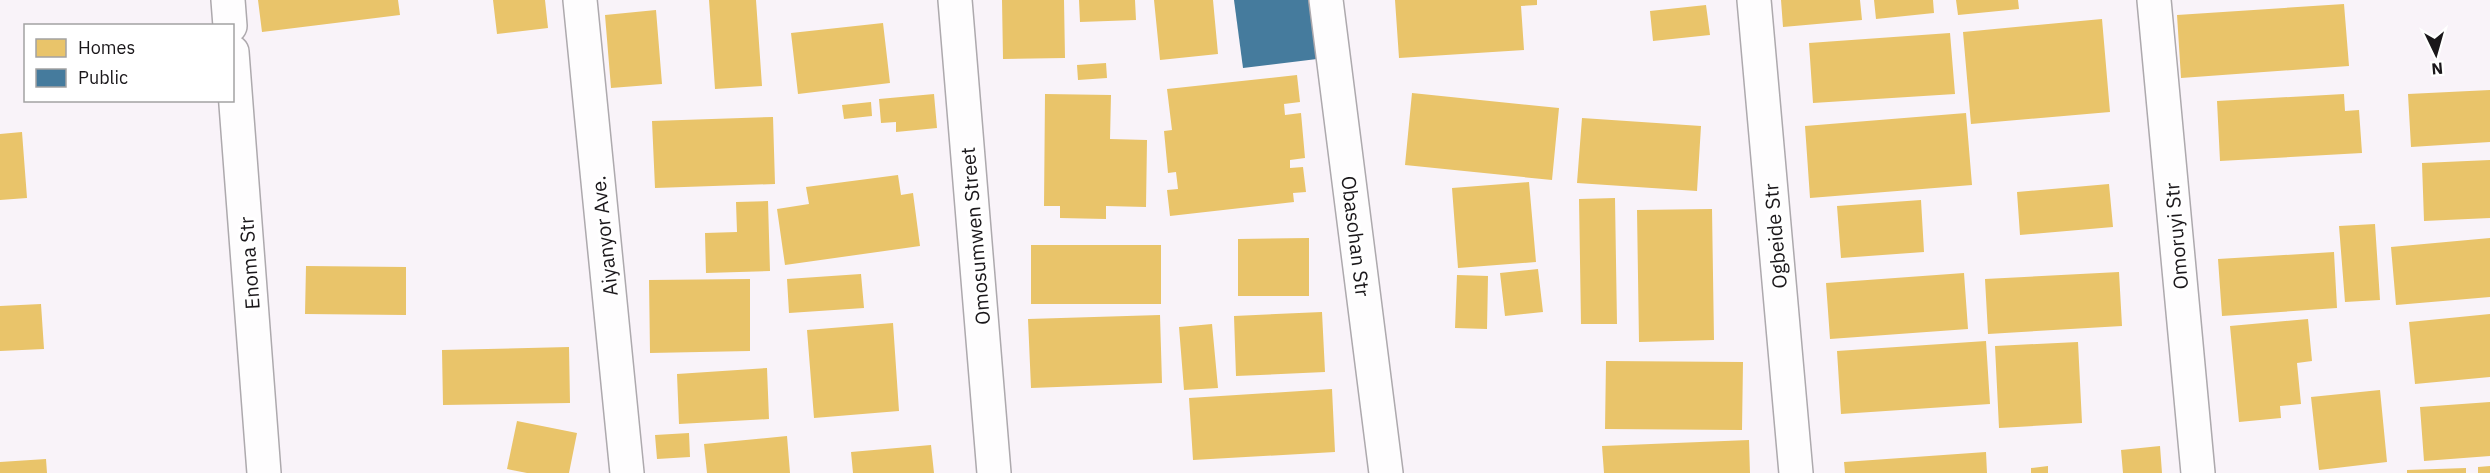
<svg xmlns="http://www.w3.org/2000/svg" width="2490" height="473" font-family="'IBM Plex Sans',sans-serif">
<rect width="100%" height="100%" fill="#f9f3f9"/>
<path fill="#e9c46a" d="M258,0h140l2,15 -138,17z
M493,0h52l3,28 -51,6z
M709,0h47l6,86 -47,3z
M1002,0h62l1,58 -62,1z
M1079,0h56l1,20 -56,2z
M1154,0h59l5,54 -58,6z
M1395,0h142v5l-16,1 3,44 -125,8z
M1781,0h79l2,20 -79,7z
M1874,0h59l1,13 -58,6z
M1956,0h62l1,9 -61,6z
M2344,4l5,62 -168,12 -4,-63z
M1706,5l4,30 -57,6 -3,-30z
M656,10l6,74 -51,4 -6,-73z
M2102,19l8,93 -139,12 -8,-92z
M883,23l7,60 -92,11 -7,-61z
M1950,33l5,61 -142,9 -4,-60z
M1106,63l1,15 -29,2 -1,-15z
M1297,75l3,27 -16,2 1,11 16,-2 4,45 -15,2v8l13,-1 3,25 -13,1 1,9 -124,14 -3,-26 11,-1 -2,-17 -8,1 -4,-42 8,-1 -5,-41z
M2490,90v52l-79,5 -3,-53z
M1412,93l147,15 -7,72 -147,-15z
M934,94l3,34 -41,4v-10l-15,1 -2,-24z
M1045,94l66,1 -1,44 37,1 -1,67 -40,-1v13l-46,-1v-12h-16z
M2344,94l1,17 14,-1 3,43 -142,8 -3,-60z
M871,102l1,14 -28,3 -2,-14z
M1966,113l6,72 -162,13 -5,-72z
M773,117l2,67 -120,4 -3,-67z
M1582,118l119,8 -4,65 -120,-8z
M22,132l5,66 -27,2v-66z
M2490,160v58l-66,3 -2,-58z
M898,175l3,20 12,-2 7,53 -135,19 -8,-56 32,-5 -3,-17z
M1529,182l7,80 -78,6 -6,-80z
M2109,184l4,43 -93,8 -3,-43z
M1615,198l2,126h-36l-2,-125z
M1921,200l3,52 -83,6 -4,-52z
M768,201l2,70 -64,2 -1,-40 32,-1 -1,-30z
M1712,209l2,131 -75,2 -2,-132z
M2375,224l5,76 -35,2 -6,-76z
M1309,238v58h-71v-57z
M2490,238v59l-94,8 -5,-58z
M1031,245h130v59h-130z
M2334,252l3,56 -115,8 -4,-57z
M306,266l100,1v48l-101,-1z
M1538,269l5,43 -38,4 -5,-43z
M2119,272l3,54 -134,8 -3,-55z
M1964,273l4,56 -138,10 -4,-56z
M861,274l3,34 -75,5 -2,-34z
M1457,275l31,1 -1,53 -32,-1z
M750,279v72l-100,2 -1,-73z
M41,304l3,45 -44,2v-45z
M1322,312l3,60 -89,4 -2,-60z
M2490,314v63l-75,7 -6,-62z
M1160,315l2,68 -131,5 -3,-69z
M2308,319l4,42 -15,2 4,41 -21,2 1,12 -42,4 -9,-96z
M893,323l6,88 -85,7 -7,-88z
M1212,324l6,64 -34,2 -5,-63z
M1986,341l4,63 -149,10 -4,-63z
M2078,342l4,81 -83,5 -4,-82z
M569,347l1,56 -127,2 -1,-55z
M1606,361l137,1 -1,68 -137,-1z
M767,368l2,51 -90,5 -2,-50z
M1332,389l3,63 -142,8 -4,-62z
M2380,390l7,72 -68,8 -8,-73z
M2490,402v54l-66,5 -4,-54z
M517,421l60,12 -8,40h-42l-20,-4z
M689,433l1,24 -33,2 -2,-24z
M787,436l3,37h-83l-3,-29z
M1749,440l1,33h-146l-2,-27z
M931,445l3,28h-81l-2,-21z
M2160,446l2,27h-39l-2,-23z
M1986,452l1,21h-142l-1,-11z
M46,459l1,14h-47v-11z
M2048,466v7h-17v-5z
M2490,466v7h-12v-6z
M2466,468v5h-59v-3z"/>
<path fill="#457b9d" d="M1234,0h75l8,59 -74,9z"/>
<g fill="none" stroke-linecap="round" stroke-linejoin="round">
<g stroke="#ada9ad" stroke-width="36">
<path id="minor" d="M228,0l2,26
M580,0l47,473
M955,0l39,473
M1326,0l60,473
M1754,0l42,473
M2154,0l44,473
M232,52l32,421"/>
</g>
<use href="#minor" stroke="#fefdfe" stroke-width="33"/>
</g>
<g text-anchor="middle" dominant-baseline="central" stroke-width="6" stroke-linejoin="round" paint-order="stroke">
<g font-size="20" fill="#1a171a" stroke="#fff">
<text transform="translate(604 236) rotate(-96)">Aiyanyor Ave.</text>
<text transform="translate(975 236) rotate(-95)">Omosumwen Street</text>
<text transform="translate(1356 236) rotate(83)">Obasohan Str</text>
<text transform="translate(1775 236) rotate(-95)">Ogbeide Str</text>
<text transform="translate(2176 236) rotate(-95)">Omoruyi Str</text>
<text transform="translate(249 263) rotate(-94)">Enoma Str</text>
</g>
</g>
<rect x="24" y="24" width="210" height="78" fill="#ffffff" stroke="#a3a2a3" stroke-width="1.5"/>
<rect x="36" y="39" width="30" height="18" fill="#e9c46a" stroke="#a3a2a3" stroke-width="1.5"/>
<text x="78" y="54" font-size="18" fill="#1a171a">Homes</text>
<rect x="36" y="69" width="30" height="18" fill="#457b9d" stroke="#a3a2a3" stroke-width="1.5"/>
<text x="78" y="84" font-size="18" fill="#1a171a">Public</text>
<g transform="translate(2436 54) rotate(175)" stroke="#ffffff" stroke-width="4.5" paint-order="stroke">
<path d="M0-4.5L10 22L0 15L-10 22Z" fill="#1a171a"/>
<text y="-9" font-size="16" font-weight="bold" text-anchor="middle" fill="#1a171a">N</text>
</g>
</svg>
